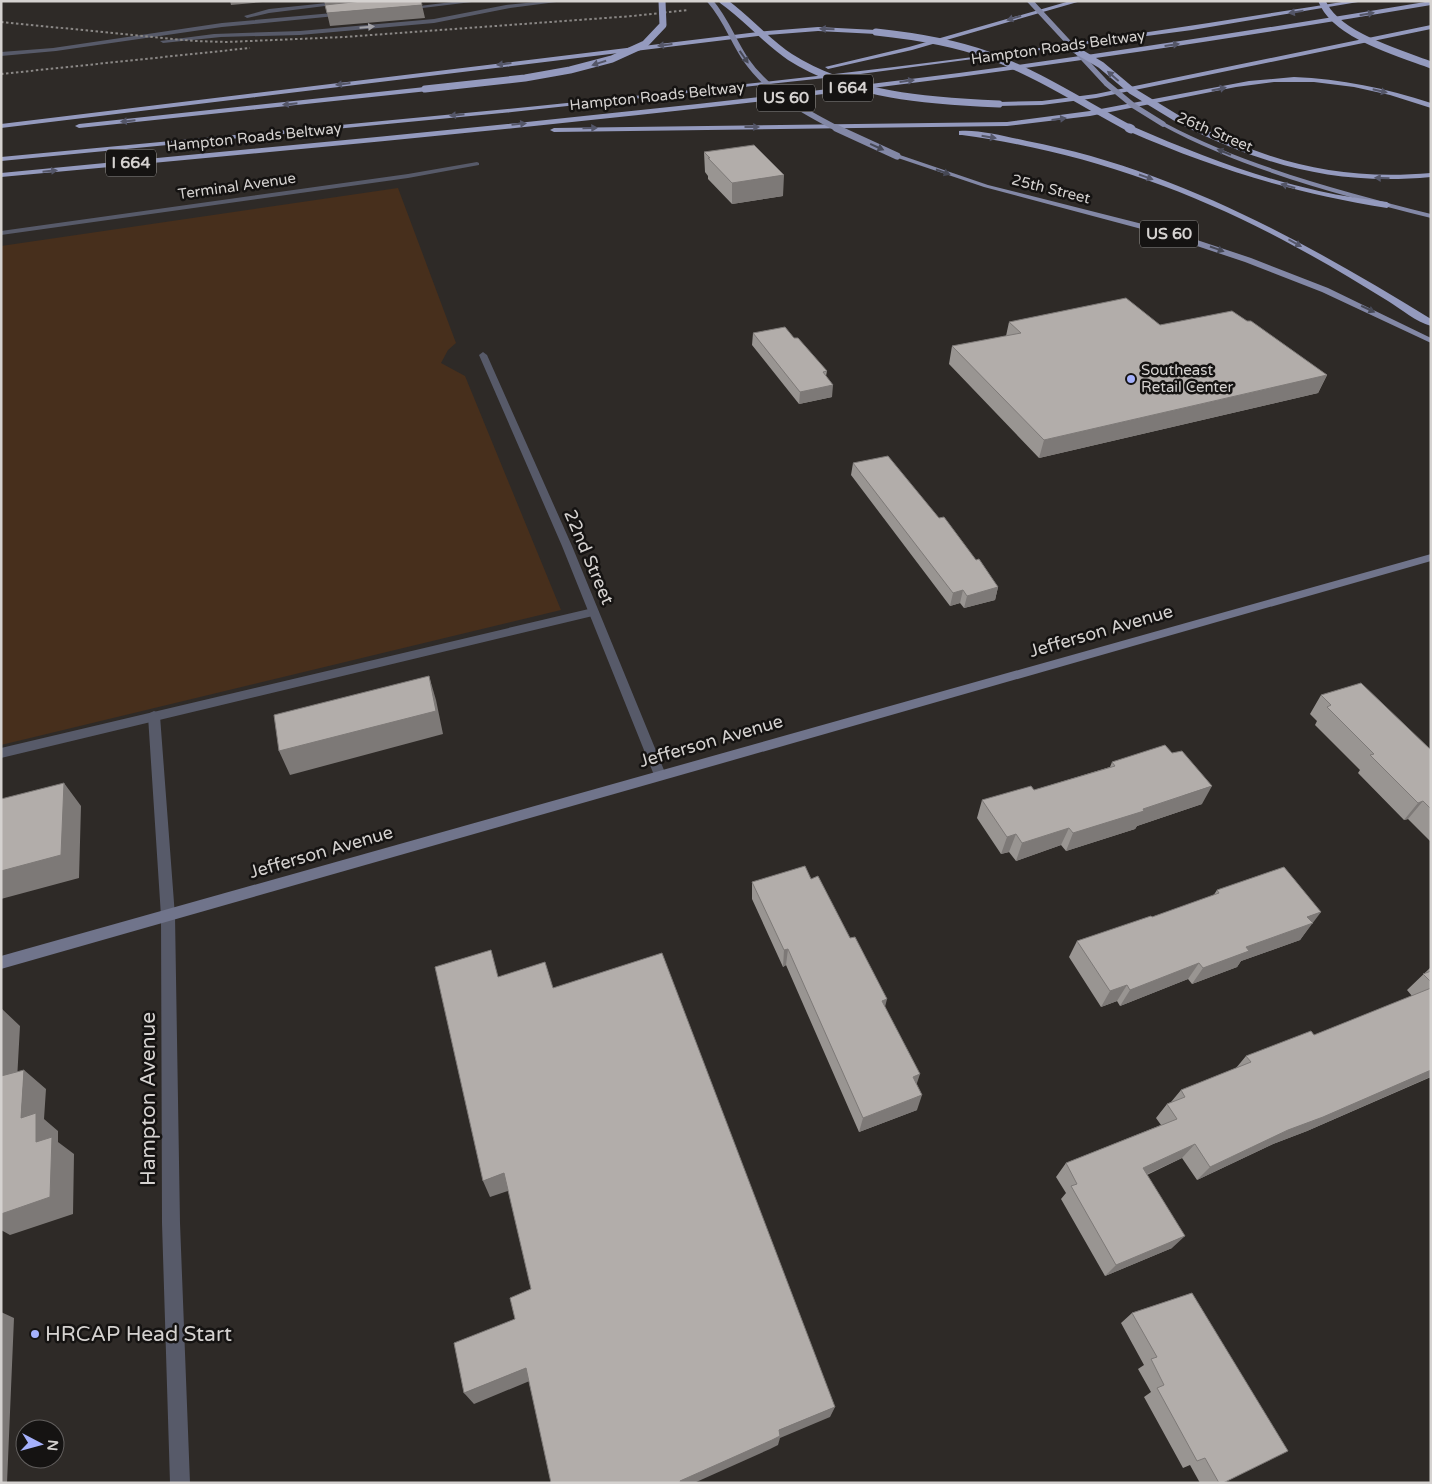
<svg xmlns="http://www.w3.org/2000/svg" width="1432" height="1484" font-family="'Varela Round',sans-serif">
<rect width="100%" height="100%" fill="#2e2a27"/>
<path fill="#472f1c" d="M398,188l58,155 -8,7 -7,13 24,13 96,234 -560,135v-499z"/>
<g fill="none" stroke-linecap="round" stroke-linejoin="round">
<path fill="#575a69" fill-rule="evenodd" d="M346,1h19l-96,12 -22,5 -3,-2 25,-7z
M460,1h20l-74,9 -3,-2z
M546,1h18l-54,7 -76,15 -134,12 -79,2 -58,6 -3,-2 54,-7 86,-3 134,-12 72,-14z
M344,12l2,3 -124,12 -166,24 -55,5v-4l52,-4 169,-25z
M593,608l6,4 -2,3 -596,143v-10z"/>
<path fill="#575a69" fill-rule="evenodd" d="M477,162l2,1v2l-71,13 -407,57v-4l407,-57z
M483,352l4,3 85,191 94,229 -1,4h-10l-1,-4 -92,-229 -83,-191z
M154,711l4,2 2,3 15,200 -2,4 -5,2 -5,-2 -2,-4 -13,-200 2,-3z"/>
<path fill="#575a69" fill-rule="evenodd" d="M168,910l5,2 2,4 5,307 10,260h-20l-8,-260 -1,-307 2,-4z"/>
<path fill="#70748b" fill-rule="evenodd" d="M1431,554v7l-1430,408v-13z"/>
<path fill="#8388a6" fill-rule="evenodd" d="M1161,123h4c83,44 176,68 266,91v4c-92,-23 -187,-48 -270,-93z
M897,154l91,31 182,46 81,27 77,30 103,50v5l-109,-51 -77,-30 -81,-27 -180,-48 -89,-30 -1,-1z"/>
<path fill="#949abe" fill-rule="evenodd" d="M1070,1h11l-169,49 -84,19 -3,-2 84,-20z
M1348,1h16l-172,29 -339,45 -341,37 -511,49v-4c342,-33 684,-61 1024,-107 108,-15 215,-32 323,-49z
M1431,1v4c-157,27 -315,51 -472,72 -319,42 -638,70 -958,100v-4c320,-31 639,-59 958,-100 157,-21 315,-46 472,-72z
M1431,25v4l-335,69 -54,7 -43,1 -4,-2 4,-2 43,-1 54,-7z
M818,27l58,3 3,2 -3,2 -58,-3 -51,4 -766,93v-4l766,-93z
M1294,77c47,2 92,11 137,26v5l-41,-13 -36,-8 -40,-5h-40l-38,5 -146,29 -83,10 -453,6 -4,-2 4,-2 453,-6 83,-11 159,-30z
M425,87h3v4l-349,37 -4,-2 4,-2z
M1180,120h6c82,42 152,61 245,53v4c-94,9 -167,-11 -251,-53z
M1128,127h6c60,26 121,50 185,64 22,5 45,8 68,11l4,3 -4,3c-94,-15 -172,-39 -259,-77z
M959,131c19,-2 49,6 68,10 147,28 277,100 404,178v7c-15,-4 -30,-17 -43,-25 -31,-19 -62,-38 -94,-55 -104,-57 -215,-95 -332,-111h-3z"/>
<path stroke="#8a8785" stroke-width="2" stroke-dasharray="2.5 2.5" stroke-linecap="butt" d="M1,22l193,19 33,1 117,-5 289,-21 55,-6
M1,74l249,-26"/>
<path stroke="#8388a6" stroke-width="5.5" d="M710,1c16,18 23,40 36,59 22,32 59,52 92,69
M1030,1l76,82 28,23 29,18"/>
<path stroke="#8388a6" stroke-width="7" d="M836,128l61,28"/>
<path stroke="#949abe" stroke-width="7" d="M723,1c24,17 43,40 67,56 61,39 139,44 209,47
M1322,1c13,34 77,52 109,64
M876,32c38,4 76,10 112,23 50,19 96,49 143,74
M1074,49l27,16 31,26 51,31
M425,89l100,-11 45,-8 42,-11 33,-15 18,-19 -1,-24"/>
<path stroke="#949abe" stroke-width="9" d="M1129,128l2,1"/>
</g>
<path fill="#999592" d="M704,152l79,44 -51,8 -24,-25v-3l-3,-4z
M1247,321l80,54 -9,18 -279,65 -90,-94 3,-18 54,-10 3,-14 151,3z
M753,333l41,5 33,33 -1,5 6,21 -33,7 -47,-59z
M853,463l86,55 59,69 -3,13 -31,8 -4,-5 -10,3 -99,-131z
M1321,695l110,55v92l-23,-23 -4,1 -46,-47 2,-3 -45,-45 2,-4 -7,-7z
M1112,762l90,42 -65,22 -2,3 -69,22 -5,-6 -45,16 -7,-9 -8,2 -24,-36 5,-18 52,-10 76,-23z
M811,879l74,128 32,77v26l-58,22 -73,-167 -3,2 -31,-68v-17z
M1217,890l95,33 -12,17 -59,21 -4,6 -45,17 -4,-5 -68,27 -3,-5 -16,6 -32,-50 8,-16 75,-24 61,-21z
M1431,967v110l-124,54 -34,13 -76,36 -15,-22 -35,17 25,73 -67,28 -44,-77 5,-6 -10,-16 10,-14 95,-38 -5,-7 11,-14 4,-2 10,-12 55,-22 10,-12 68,-21 98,-39 -5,-6z
M1192,1293l31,190h-23l-10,-18 -7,3 -39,-71 7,-5 -13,-23 6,-4 -23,-42 11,-10z"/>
<path fill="#7d7977" d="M230,1h44l-43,4z
M324,1h94l-91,10z
M422,5l3,13 -95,8 -3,-13z
M784,175l-1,21 -51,8v-21z
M1327,375l-9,18 -279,65 5,-18z
M833,385l-1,12 -33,7 1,-12z
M998,587l-3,13 -31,8 3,-12z
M963,590l-3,13 -10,3 3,-13z
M429,676l7,24 7,34 -153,41 -11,-24z
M64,783l17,23 -2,72 -78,21v-28z
M1212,786l-10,18 -65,22 -2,3 -69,22 7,-18 70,-24z
M1423,801l-15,18 -4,1 14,-17z
M1069,828l-8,17 -45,16 6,-18z
M1016,834l-7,18 -8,2 6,-17z
M1321,912l-21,28 -59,21 -4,6 -45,17 11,-16 104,-51z
M788,949l-2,16 -3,2 1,-17z
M1199,963l-11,16 -68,27 10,-16z
M1127,985l-10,16 -16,6 9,-16z
M887,999l-4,16 -1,-14z
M1,1008l19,18 -4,72 -15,-13z
M24,1070l22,19 -2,30 14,12v11l16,12 -1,60 -63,21 -9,-5v-16l35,-72 -15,-24z
M1431,1070l-1,7 -123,54 -34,13 -76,36 13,-13 78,-37z
M920,1074l-5,15 -2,-12z
M922,1095l-5,15 -58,22 4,-14z
M1195,1144l-13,14 -50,23 11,-13z
M504,1173l7,17 -21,7 -7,-16z
M1185,1236l-13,12 -67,28 11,-11z
M1,1312l13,6 -7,165h-6z
M526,1368l6,12 -58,24 -10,-11z
M835,1407l-5,10 -50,21 -2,7 -8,4 -76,34h-14v-2l99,-51z"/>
<path fill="#b2adaa" stroke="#7d7977" d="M362,1h59l1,4 -95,8 -2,-8z
M754,145l30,30 -52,8 -24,-25h2l-6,-6z
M1126,298l34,27 72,-14 15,10h4l76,54 -283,65 -92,-94 69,-13 -12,-11z
M785,327l9,11h4l29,33 -4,1 10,13 -33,7 -47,-59z
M888,456l51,62 5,-1 32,43 3,-1 19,28 -31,9 -4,-6 -10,3 -100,-130z
M429,676l7,35 -157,40 -5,-36z
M1361,683l70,67v59l-8,-8 -5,2 -48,-48 4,-1 -47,-47 4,-2 -10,-10z
M1165,745l7,8 10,-2 30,35 -69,23 1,2 -71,22 -4,-5 -47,15 -6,-9 -9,3 -25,-37 49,-14 3,4 81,-24 -3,-4z
M64,783l-3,72 -60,16v-72z
M805,866l6,13 7,-3 32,62 5,-1 32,62 -5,2 38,73 -7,3 9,18 -59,23 -75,-169 -4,1 -32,-68z
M1284,867l37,45 -14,5 6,6 -67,24 3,4 -46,17 -4,-5 -69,27 -3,-5 -17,6 -33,-50 74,-25 1,1 67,-24 -2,-3z
M491,950l7,27 47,-15 8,26 109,-35 173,454 -56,23 1,6 -8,4 -92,41 1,2h-130l-25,-115 -62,25 -10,-50 61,-24 -5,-21 21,-9 -27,-116 -21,8 -48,-214z
M1431,971v11l-8,-8z
M1431,988v82l-108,47 -35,13 -78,37 -15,-23 -52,24 42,68 -69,29 -45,-79 6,-2 -11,-21 111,-44 -10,-15 18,-7 -4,-7 70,-28 -5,-6 65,-25 3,4z
M24,1070l-3,48 15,-5v29l16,-5 -2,60 -49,17v-138z
M1192,1293l96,158 -65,32h-4l-14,-25 -8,3 -40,-73 7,-3 -13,-26 6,-2 -25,-44z"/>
<defs><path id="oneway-solid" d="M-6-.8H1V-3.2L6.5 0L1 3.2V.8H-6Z" transform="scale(1.25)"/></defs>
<g fill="#545668">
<use href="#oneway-solid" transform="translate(1296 12) rotate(171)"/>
<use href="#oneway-solid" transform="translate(1367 14) rotate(-10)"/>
<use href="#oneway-solid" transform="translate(1014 18) rotate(163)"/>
<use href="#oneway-solid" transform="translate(827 29) rotate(-179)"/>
<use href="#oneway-solid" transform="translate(665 45) rotate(173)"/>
<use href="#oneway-solid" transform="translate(1172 45) rotate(-8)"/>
<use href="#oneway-solid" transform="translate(599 63) rotate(163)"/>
<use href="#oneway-solid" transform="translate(504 64) rotate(173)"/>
<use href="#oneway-solid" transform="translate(1113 76) rotate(-139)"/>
<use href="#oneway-solid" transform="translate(907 81) rotate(-7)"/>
<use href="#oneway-solid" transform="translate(343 84) rotate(173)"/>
<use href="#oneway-solid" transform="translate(1219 89) rotate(-12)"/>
<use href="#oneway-solid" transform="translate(1380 91) rotate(13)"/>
<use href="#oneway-solid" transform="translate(290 104) rotate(174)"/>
<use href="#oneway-solid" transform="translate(457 115) rotate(174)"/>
<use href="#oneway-solid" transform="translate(1059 119) rotate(-7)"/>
<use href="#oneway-solid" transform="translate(128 121) rotate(174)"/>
<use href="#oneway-solid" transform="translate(519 124) rotate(-6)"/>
<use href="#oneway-solid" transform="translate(752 127)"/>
<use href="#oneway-solid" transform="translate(590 128) rotate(-1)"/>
<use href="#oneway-solid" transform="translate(989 137) rotate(9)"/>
<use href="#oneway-solid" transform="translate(50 171) rotate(-6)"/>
<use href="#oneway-solid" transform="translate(1146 177) rotate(19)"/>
<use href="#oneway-solid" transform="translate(1382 178) rotate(-179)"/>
<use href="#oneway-solid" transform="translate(1288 186) rotate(-164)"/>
<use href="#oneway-solid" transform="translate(1295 243) rotate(29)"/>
</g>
<use fill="#a3a2a7" href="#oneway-solid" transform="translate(367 27) rotate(-5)"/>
<g fill="#464855">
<use href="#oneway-solid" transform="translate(744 57) rotate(55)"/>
<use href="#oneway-solid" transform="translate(877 147) rotate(24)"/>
<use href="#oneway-solid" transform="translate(1224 152) rotate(-158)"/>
<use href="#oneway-solid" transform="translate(943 172) rotate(19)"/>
<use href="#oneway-solid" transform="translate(1217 249) rotate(19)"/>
<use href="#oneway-solid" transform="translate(1368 309) rotate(25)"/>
</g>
<g fill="#a5b1fc" stroke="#151312" stroke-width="2">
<circle cx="1131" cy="379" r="5"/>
<circle cx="35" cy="1334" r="5"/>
</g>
<g text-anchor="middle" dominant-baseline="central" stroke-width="5" stroke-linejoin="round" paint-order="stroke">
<g font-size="15" fill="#d5d2d0" stroke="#151312">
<text transform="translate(1058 47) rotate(-8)">Hampton Roads Beltway</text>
<text transform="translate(657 96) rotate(-6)">Hampton Roads Beltway</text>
<text transform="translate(1215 132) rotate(23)">26th Street</text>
<text transform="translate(254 137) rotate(-6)">Hampton Roads Beltway</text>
<text transform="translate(237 186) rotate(-8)">Terminal Avenue</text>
<text transform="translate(1051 189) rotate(14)">25th Street</text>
</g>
<g font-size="15" fill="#d5d2d0" stroke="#151312" text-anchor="start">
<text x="1141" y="370">Southeast<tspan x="1141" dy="17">Retail Center</tspan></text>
</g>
<g fill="#151312" stroke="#9b9997" stroke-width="1">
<rect x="823" y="74.5" width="50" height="27" rx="4"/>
<rect x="757" y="84.5" width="58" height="27" rx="4"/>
<rect x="106" y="149.5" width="50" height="27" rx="4"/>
<rect x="1140" y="220.5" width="58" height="27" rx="4"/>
</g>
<g font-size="16" font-weight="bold" fill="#d5d2d0">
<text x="848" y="88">I 664</text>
<text x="786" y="98">US 60</text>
<text x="131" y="163">I 664</text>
<text x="1169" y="234">US 60</text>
</g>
<g font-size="18" fill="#d5d2d0" stroke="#151312">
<text transform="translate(589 557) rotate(67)">22nd Street</text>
<text transform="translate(1101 631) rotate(-16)">Jefferson Avenue</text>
<text transform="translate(711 741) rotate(-16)">Jefferson Avenue</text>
<text transform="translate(321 852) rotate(-16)">Jefferson Avenue</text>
</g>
<g font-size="21" fill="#d5d2d0" stroke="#151312">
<text transform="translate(148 1099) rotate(-90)">Hampton Avenue</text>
</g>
<g font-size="21" fill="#d5d2d0" stroke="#151312" text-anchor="start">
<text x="45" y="1334">HRCAP Head Start</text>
</g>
</g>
<rect width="1432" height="1484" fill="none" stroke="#d5d2d0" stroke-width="5"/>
<g transform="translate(40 1444) rotate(96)"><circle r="24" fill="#151312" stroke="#625f5e"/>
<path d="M0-4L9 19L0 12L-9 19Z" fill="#a5b1fc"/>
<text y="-8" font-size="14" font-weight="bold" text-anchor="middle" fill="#d5d2d0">N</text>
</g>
</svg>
